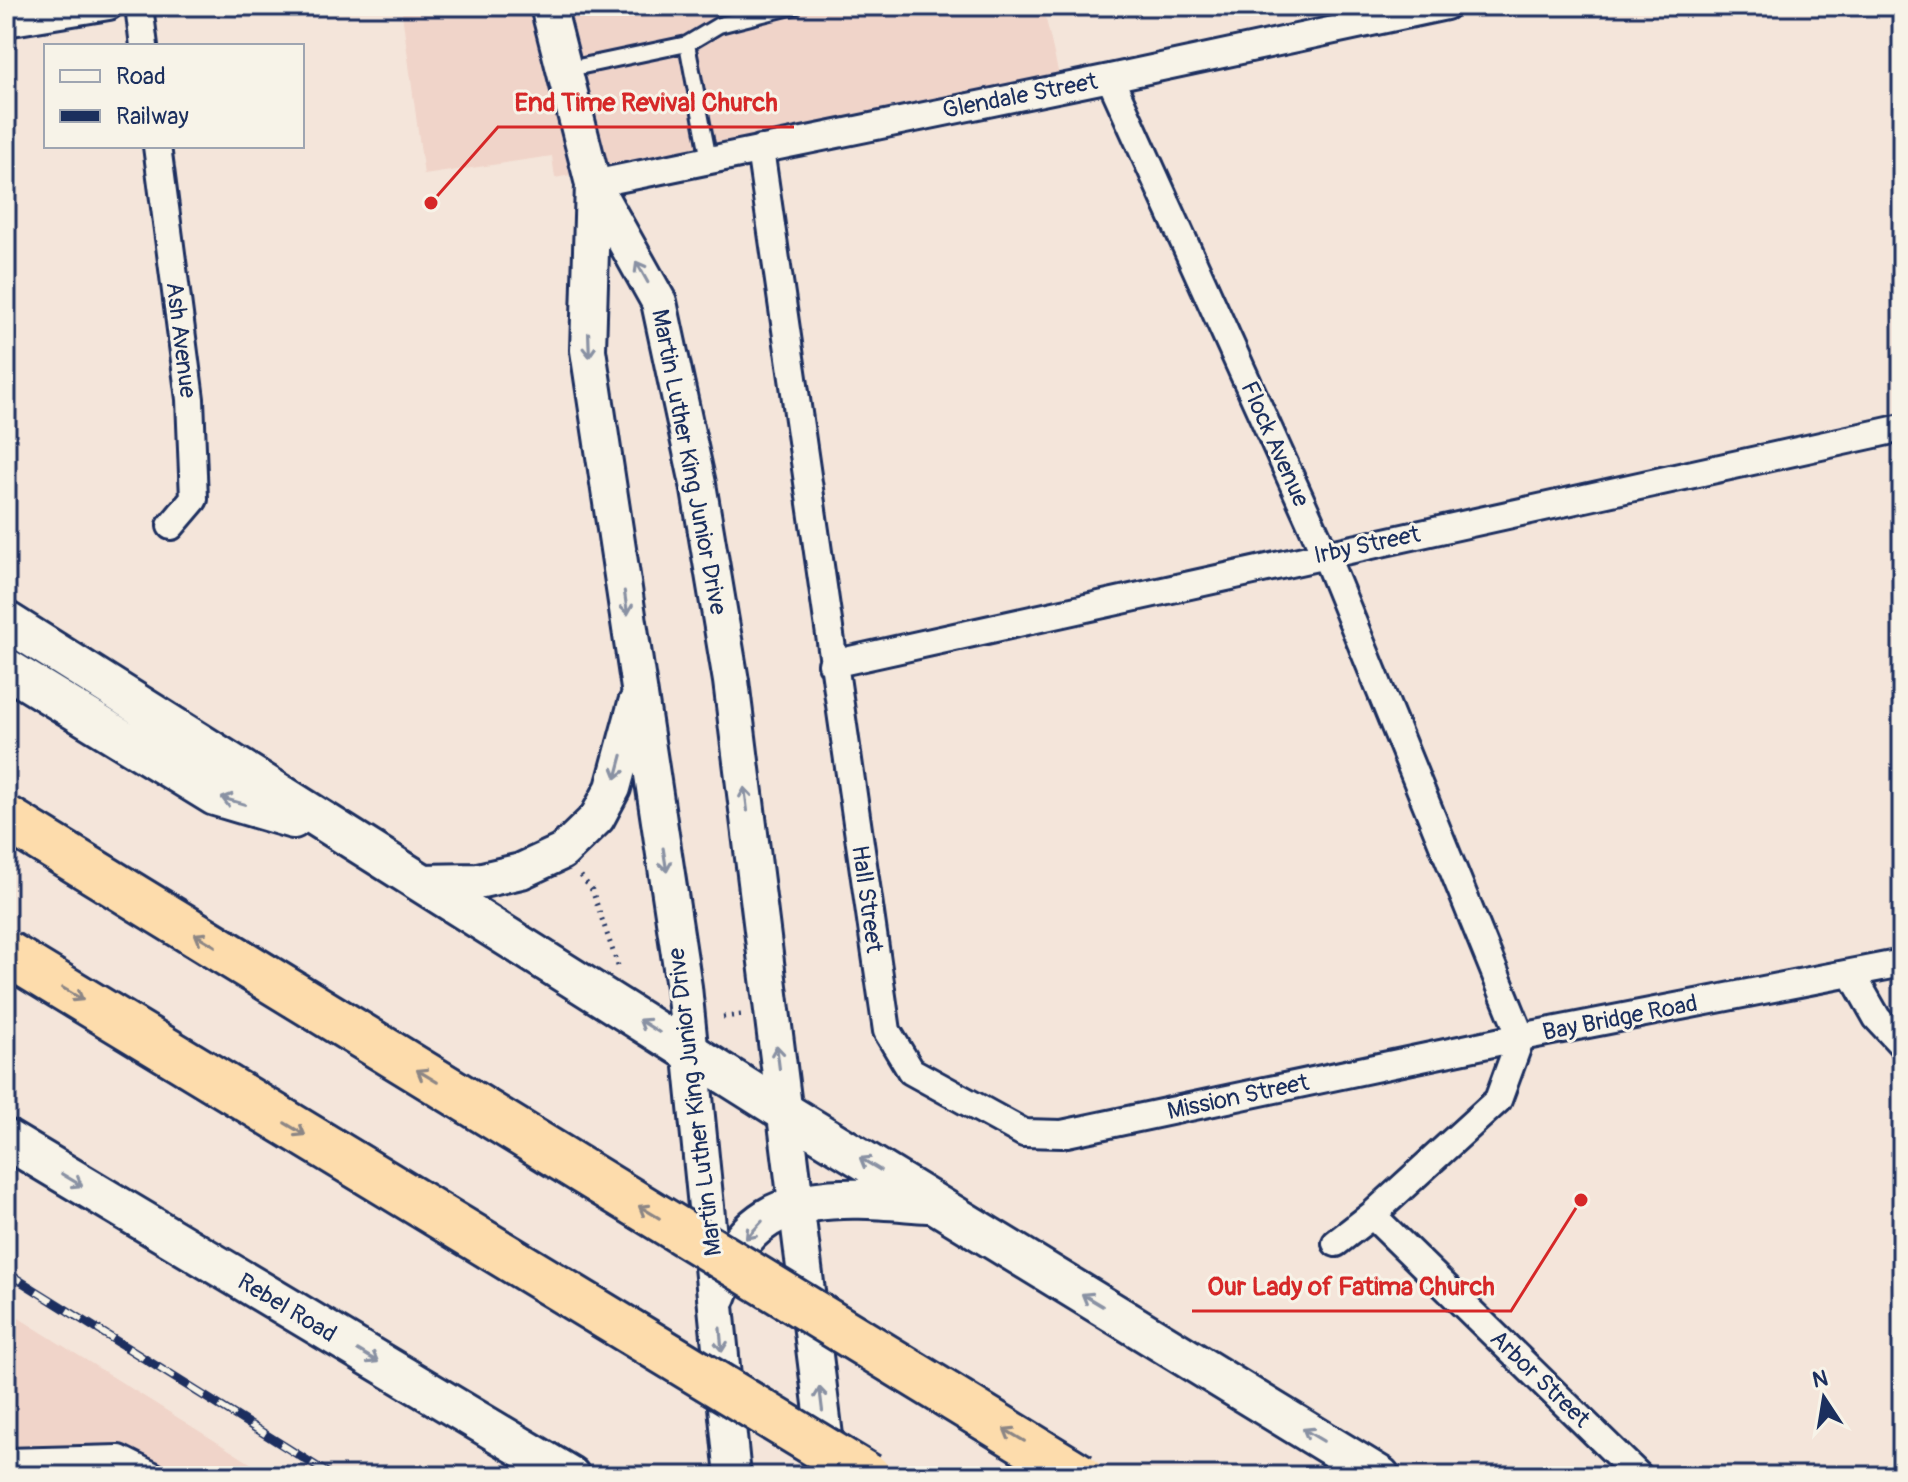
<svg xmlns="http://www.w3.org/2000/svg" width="1908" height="1482" font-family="Pangolin,sans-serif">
<rect width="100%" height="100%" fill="#f4e5da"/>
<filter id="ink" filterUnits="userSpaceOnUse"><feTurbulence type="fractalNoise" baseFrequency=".0125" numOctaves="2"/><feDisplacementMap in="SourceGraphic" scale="16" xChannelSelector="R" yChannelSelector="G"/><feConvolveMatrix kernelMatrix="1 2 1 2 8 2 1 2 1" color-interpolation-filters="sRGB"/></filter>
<g filter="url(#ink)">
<path fill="#f0d4c9" d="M401,6h642l17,74 -505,98 -3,-22 -128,19z
M6,1310l265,166h-265z"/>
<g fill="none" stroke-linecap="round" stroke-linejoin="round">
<g stroke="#1b2f5e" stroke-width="20">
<path id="service" d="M687,44l32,-19 76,-19
M564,70l123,-26 22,116"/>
</g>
<g stroke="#1b2f5e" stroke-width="32">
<path id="minor" d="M139,6l5,40
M6,23l103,-17
M157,146l33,253 4,100 -23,27
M760,149l127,882 24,40 113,62 38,1 459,-97 -196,-483 -215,-476
M593,184l517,-106 336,-72
M832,664l1070,-236
M1852,974l25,44 25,27
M1372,1215l267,261
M1336,1243l36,-28 126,-115 23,-63 381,-74
M6,1462l113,-3 34,17"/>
</g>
<g stroke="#1b2f5e" stroke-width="40">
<path id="tertiary" d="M548,6l45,178 66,118 39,182 33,197 98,787
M593,184l-5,166 96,637 49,489
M420,882l58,-1 43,-10 41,-19 35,-34 16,-30 23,-85"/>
</g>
<g stroke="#1b2f5e" stroke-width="44">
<path id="secondary" d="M6,621l779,491 595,364
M6,668l209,128 78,23
M6,1139l564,337
M717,1296c6,-15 11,-32 19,-46 40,-66 128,-51 192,-47"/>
</g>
<path stroke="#1b2f5e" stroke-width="5" stroke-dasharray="2 6" stroke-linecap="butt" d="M581,876l11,14 26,76
M723,1017l18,-2"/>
<use href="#service" stroke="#f7f3e8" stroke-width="14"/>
<use href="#minor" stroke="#f7f3e8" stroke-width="26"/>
<use href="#tertiary" stroke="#f7f3e8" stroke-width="34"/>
<use href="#secondary" stroke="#f7f3e8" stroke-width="38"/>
<g stroke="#1b2f5e" stroke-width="9">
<path id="rail" d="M6,1272l326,204"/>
</g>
<use href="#rail" stroke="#f7f3e8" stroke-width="6" stroke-dasharray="18" stroke-linecap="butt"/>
<g stroke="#1b2f5e" stroke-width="50" stroke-linecap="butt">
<path id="motorway-bridge" d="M6,818l1074,658
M6,953l862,523"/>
</g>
<use href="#motorway-bridge" stroke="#fddcac" stroke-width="44"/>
</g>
<defs><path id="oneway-shaft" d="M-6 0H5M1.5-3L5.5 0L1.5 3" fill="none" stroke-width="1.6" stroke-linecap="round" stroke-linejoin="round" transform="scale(2)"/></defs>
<g stroke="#8991a3">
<use href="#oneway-shaft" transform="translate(642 272) rotate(-119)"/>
<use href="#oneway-shaft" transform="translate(589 345) rotate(88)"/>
<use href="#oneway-shaft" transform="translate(626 603) rotate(82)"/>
<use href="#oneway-shaft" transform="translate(619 767) rotate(105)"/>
<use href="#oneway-shaft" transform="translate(746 799) rotate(-97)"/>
<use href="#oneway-shaft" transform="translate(233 801) rotate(-164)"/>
<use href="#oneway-shaft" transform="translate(665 860) rotate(81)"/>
<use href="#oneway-shaft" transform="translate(649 1026) rotate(-148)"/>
<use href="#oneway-shaft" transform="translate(778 1057) rotate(-97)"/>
<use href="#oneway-shaft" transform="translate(870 1164) rotate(-149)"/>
<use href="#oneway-shaft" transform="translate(72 1180) rotate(31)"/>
<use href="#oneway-shaft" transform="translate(754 1230) rotate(133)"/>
<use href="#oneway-shaft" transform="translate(1092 1300) rotate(-149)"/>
<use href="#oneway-shaft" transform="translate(721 1340) rotate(85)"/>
<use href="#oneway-shaft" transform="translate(368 1356) rotate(31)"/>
<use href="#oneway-shaft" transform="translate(821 1399) rotate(-97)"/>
<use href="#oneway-shaft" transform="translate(1313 1435) rotate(-149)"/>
</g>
<g stroke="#8c8685">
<use href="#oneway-shaft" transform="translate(205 940) rotate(-149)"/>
<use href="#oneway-shaft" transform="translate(73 994) rotate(31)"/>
<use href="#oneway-shaft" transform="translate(427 1076) rotate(-149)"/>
<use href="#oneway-shaft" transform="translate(295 1129) rotate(31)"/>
<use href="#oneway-shaft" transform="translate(649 1212) rotate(-149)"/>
<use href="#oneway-shaft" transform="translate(1014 1435) rotate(-149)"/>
</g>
</g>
<g text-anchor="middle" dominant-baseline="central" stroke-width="6" stroke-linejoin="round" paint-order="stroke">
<g font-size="24" fill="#1b2f5e" stroke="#f7f3e8">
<text transform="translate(1020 96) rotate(-11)">Glendale Street</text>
<text transform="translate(181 340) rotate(83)">Ash Avenue</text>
<text transform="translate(1275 444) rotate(66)">Flock Avenue</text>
<text transform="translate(689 462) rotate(79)">Martin Luther King Junior Drive</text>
<text transform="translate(1367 545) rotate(-12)">Irby Street</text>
<text transform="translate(867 899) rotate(82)">Hall Street</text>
<text transform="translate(1620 1018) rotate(-11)">Bay Bridge Road</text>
<text transform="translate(1238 1097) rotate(-12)">Mission Street</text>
<text transform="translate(695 1102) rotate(-97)">Martin Luther King Junior Drive</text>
<text transform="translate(287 1308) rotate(31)">Rebel Road</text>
<text transform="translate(1540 1379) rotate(44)">Arbor Street</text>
</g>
</g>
<path fill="none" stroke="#d62828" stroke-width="3" d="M431 203L498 127H794M1581 1200L1511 1311H1192"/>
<g fill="#d62828" stroke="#f7f3e8" stroke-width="3">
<circle cx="431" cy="203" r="8"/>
<circle cx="1581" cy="1200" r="8"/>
</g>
<g font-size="26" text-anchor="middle" font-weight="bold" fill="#d62828" stroke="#f7f3e8" stroke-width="6" stroke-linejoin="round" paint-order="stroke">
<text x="646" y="111">End Time Revival Church</text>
<text x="1351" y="1295">Our Lady of Fatima Church</text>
</g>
<rect width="1908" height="1482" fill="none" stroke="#f7f3e8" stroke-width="32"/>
<rect x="16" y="16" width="1876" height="1450" fill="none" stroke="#1b2f5e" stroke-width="3" filter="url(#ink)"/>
<rect x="44" y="44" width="260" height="104" fill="#f7f3e8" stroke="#9fa5b1" stroke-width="2"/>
<rect x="60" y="70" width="40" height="12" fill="#f7f3e8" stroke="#9fa5b1" stroke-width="2"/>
<text x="116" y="84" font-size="24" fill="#1b2f5e">Road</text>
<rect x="60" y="110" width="40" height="12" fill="#1b2f5e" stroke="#9fa5b1" stroke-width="2"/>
<text x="116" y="124" font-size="24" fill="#1b2f5e">Railway</text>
<g transform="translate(1824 1398) rotate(348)" stroke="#f7f3e8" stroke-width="6" paint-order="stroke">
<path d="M0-6L14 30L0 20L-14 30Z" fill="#1b2f5e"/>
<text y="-12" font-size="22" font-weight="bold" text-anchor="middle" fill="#1b2f5e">N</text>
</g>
</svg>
